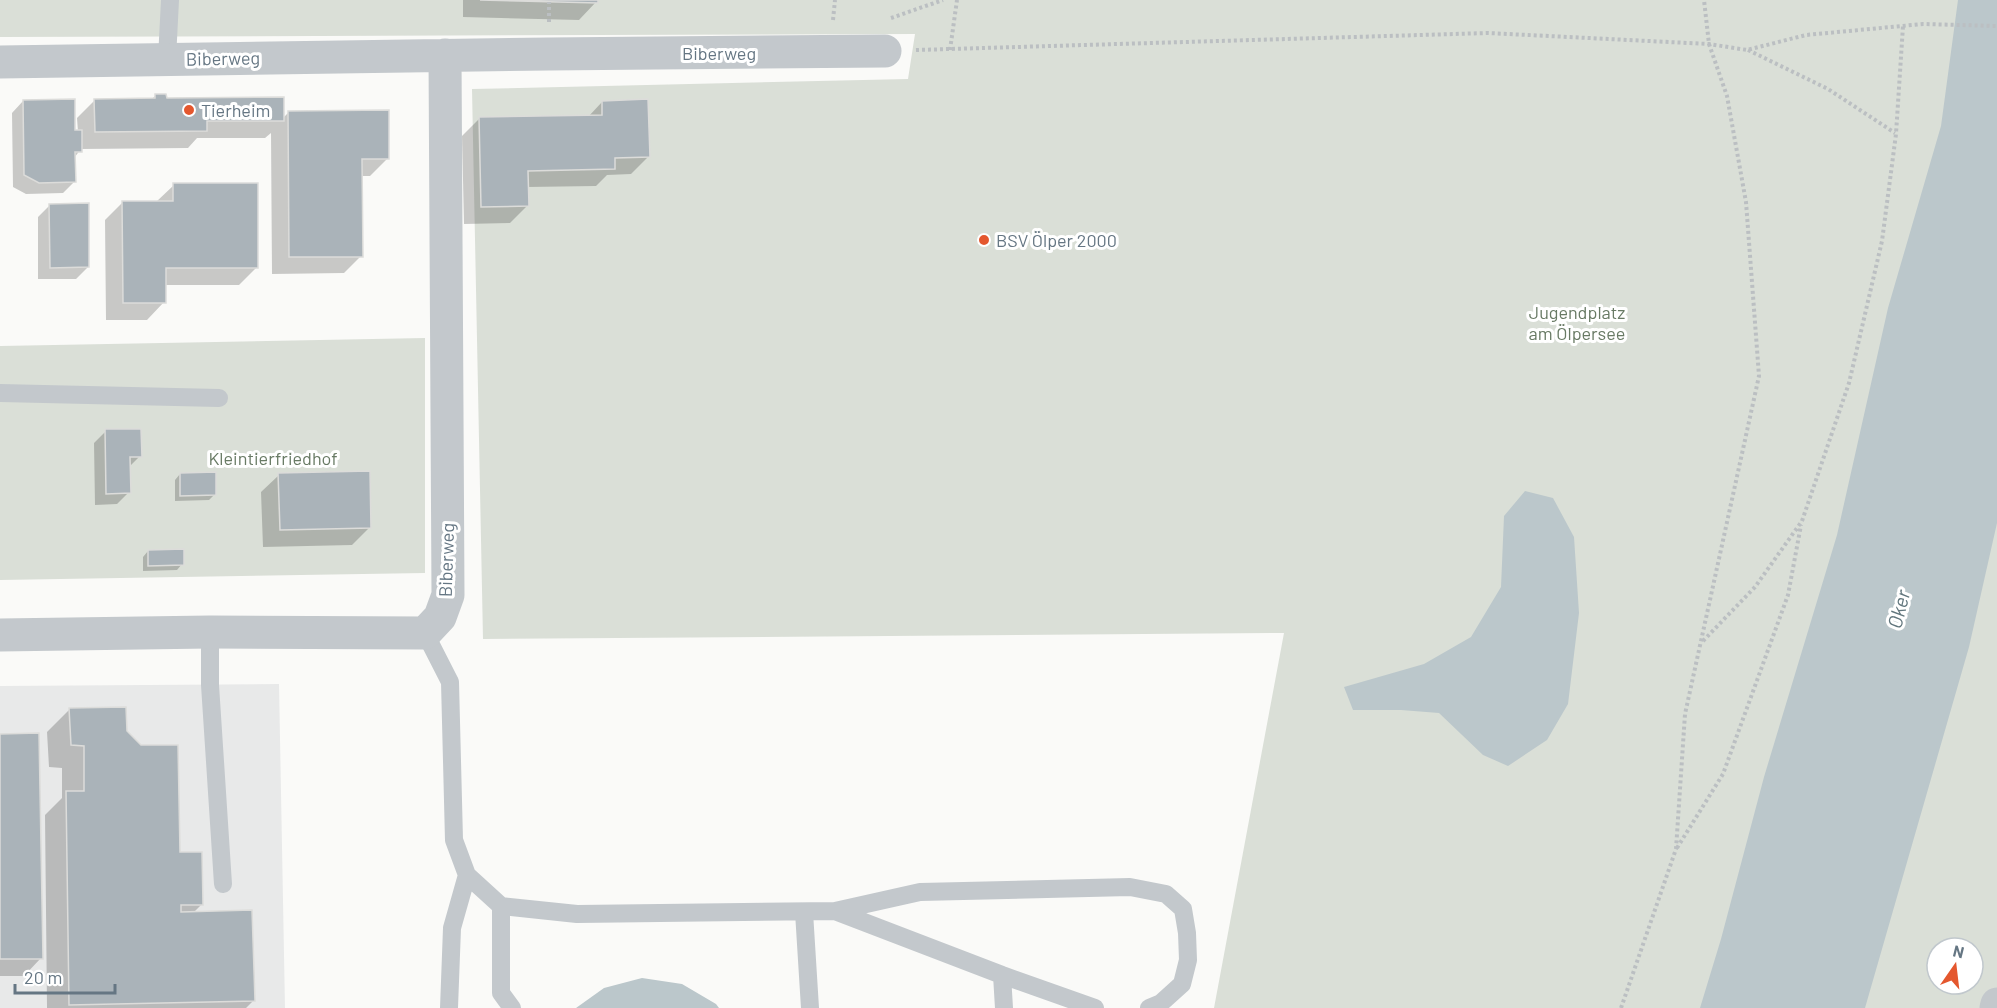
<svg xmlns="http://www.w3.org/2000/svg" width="1997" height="1008" font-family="Barlow,sans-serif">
<rect width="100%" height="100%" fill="#fafaf8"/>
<path fill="#e8e9e9" d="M279,684l6,324h-285v-322z"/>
<path fill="#dadfd7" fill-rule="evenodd" d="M0,0h1997v1008h-783l70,-375 -801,6 -11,-550 436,-10 7,-45 -915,3zM1937,948h36v36h-36z
M425,338v235l-425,7v-234z"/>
<path fill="#bbc7cb" d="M1958,0h39v523l-28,124 -104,361h-165l21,-69 43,-162 73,-242 51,-227 53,-182z
M1525,491l28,7 21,39 5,76 -11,91 -21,36 -39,26 -25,-11 -44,-42 -38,-3h-48l-9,-23 80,-23 47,-27 30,-50 3,-71z
M642,978l40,6 34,20 3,4h-143l28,-20z"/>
<path fill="#0003" d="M463,0h133v2l-17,18 -116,-3z
M155,96l10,3 118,19 5,-5 100,45 -18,18h-9v80l-17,17 -72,1 -1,-141 -6,5h-68l-9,10 -107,1 -7,9v24l-11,11 -37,1 -13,-7 -1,-74 11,-12 51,31h4l-1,-14 18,-18h56z
M602,102l47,54 -18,18 -24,1 -11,11 -69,1v19l-17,17 -46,1 -2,-88 17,-17 109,-2z
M174,185l83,82 -18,18h-75v17l-17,18h-41l-1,-100 17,-17 34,-1z
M50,205l38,62 -12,12h-38v-62z
M106,431l34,25 -12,12 1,24 -12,12 -22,1 -1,-62z
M180,474l35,20 -6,6 -34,1v-21z
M279,475l91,52 -18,18 -89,2 -2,-55z
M148,551l34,13 -5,6 -34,1v-14z
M70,709l55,22 77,173 -9,9 60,88 -7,7h-199l-2,-193 17,-17v-30l-13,-1 -2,-35z
M0,735l41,223 -17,18h-24z"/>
<path fill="#aab3b9" stroke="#dcdcda" stroke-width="1.5" d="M480,0h118v3z
M155,94h11l1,4 117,-1v24h-77v10l-112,1 -1,-33 61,-1z
M75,99v31h7v22h-7l1,30 -37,1 -15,-8 -1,-75z
M648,99l2,58 -35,1v11l-87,2 1,35 -48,1 -2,-90 123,-2v-14z
M389,110v49h-27l1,98h-74l-1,-146z
M173,183h85v85h-92v35h-43l-1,-102h51z
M89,203v64l-39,1 -1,-64z
M105,429h36l1,28h-12l1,36 -25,1z
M370,471l1,57 -91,2 -2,-57z
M216,472v23l-36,1v-23z
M184,549v16l-36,1v-16z
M126,707l1,24 14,14h37l2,107h22l1,53h-22v7l71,-2 3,91 -186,4 -3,-214h18v-45l-13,-1 -2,-37z
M39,733l4,226h-43v-225z"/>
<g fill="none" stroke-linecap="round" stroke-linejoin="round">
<path stroke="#bbbfc2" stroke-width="4" stroke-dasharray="3 3" stroke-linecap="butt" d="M891,18l52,-18
M833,20l2,-20
M549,22v-20
M916,50l572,-17 221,11 38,6 59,-15 117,-11 74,2
M950,50l7,-50
M1748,50l80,39 67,44
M1703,641l52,-54 47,-66 47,-138 33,-142 14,-107 7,-108
M1677,848l46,-74 65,-179 13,-70
M1621,1008l55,-159 9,-135 74,-338 -13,-174 -19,-106 -18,-52 -5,-44"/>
<path stroke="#c3c8cc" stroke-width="18" d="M167,59l3,-59
M0,393l219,5
M210,632v53l13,199
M425,633l25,49 4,158 13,35 34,31 76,8 258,-3 85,-19 210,-5 36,7 17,15 4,24 1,27 -6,24 -21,19 -12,5
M501,906v87l11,15
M835,911l167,64 93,33
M804,912l6,96
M1002,975l2,33
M449,1008l3,-80 15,-53"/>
<path stroke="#c3c8cc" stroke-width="33" d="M0,62l549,-8 336,-3
M0,635l210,-3 215,1 15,-16 8,-22 -3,-540
M1996,1008l1,-4"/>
</g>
<g fill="#e4572e" stroke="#fff" stroke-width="2">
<circle cx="189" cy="110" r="6"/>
<circle cx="984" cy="240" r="6"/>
</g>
<g text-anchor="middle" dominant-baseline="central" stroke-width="6" stroke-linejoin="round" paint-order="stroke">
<g font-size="18" fill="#657683" stroke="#fff">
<text x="719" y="53">Biberweg</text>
<text transform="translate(223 58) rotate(-1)">Biberweg</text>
<text transform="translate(446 560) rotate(-88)">Biberweg</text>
</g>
<g font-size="18" fill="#657683" stroke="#fff" text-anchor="start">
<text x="201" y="110">Tierheim</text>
<text x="996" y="240">BSV Ölper 2000</text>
</g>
<g font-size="18" fill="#687a64" stroke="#fff">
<text x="1577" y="312">Jugendplatz<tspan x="1577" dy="21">am Ölpersee</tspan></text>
<text x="273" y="458">Kleintierfriedhof</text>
</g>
<g font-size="20" font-style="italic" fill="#60757c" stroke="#fff">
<text transform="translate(1898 609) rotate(-76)">Oker</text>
</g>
</g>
<g transform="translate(1955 966) rotate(14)"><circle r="28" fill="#ffffff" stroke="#c1c8cd" stroke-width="1.5"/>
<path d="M0-4.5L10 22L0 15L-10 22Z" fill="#e4572e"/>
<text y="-9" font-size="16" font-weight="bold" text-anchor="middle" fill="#657683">N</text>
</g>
<path d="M15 984v9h100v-9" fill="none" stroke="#657683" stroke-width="3"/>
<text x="24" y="984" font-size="18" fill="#657683" stroke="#ffffff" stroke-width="4.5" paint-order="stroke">20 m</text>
</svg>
